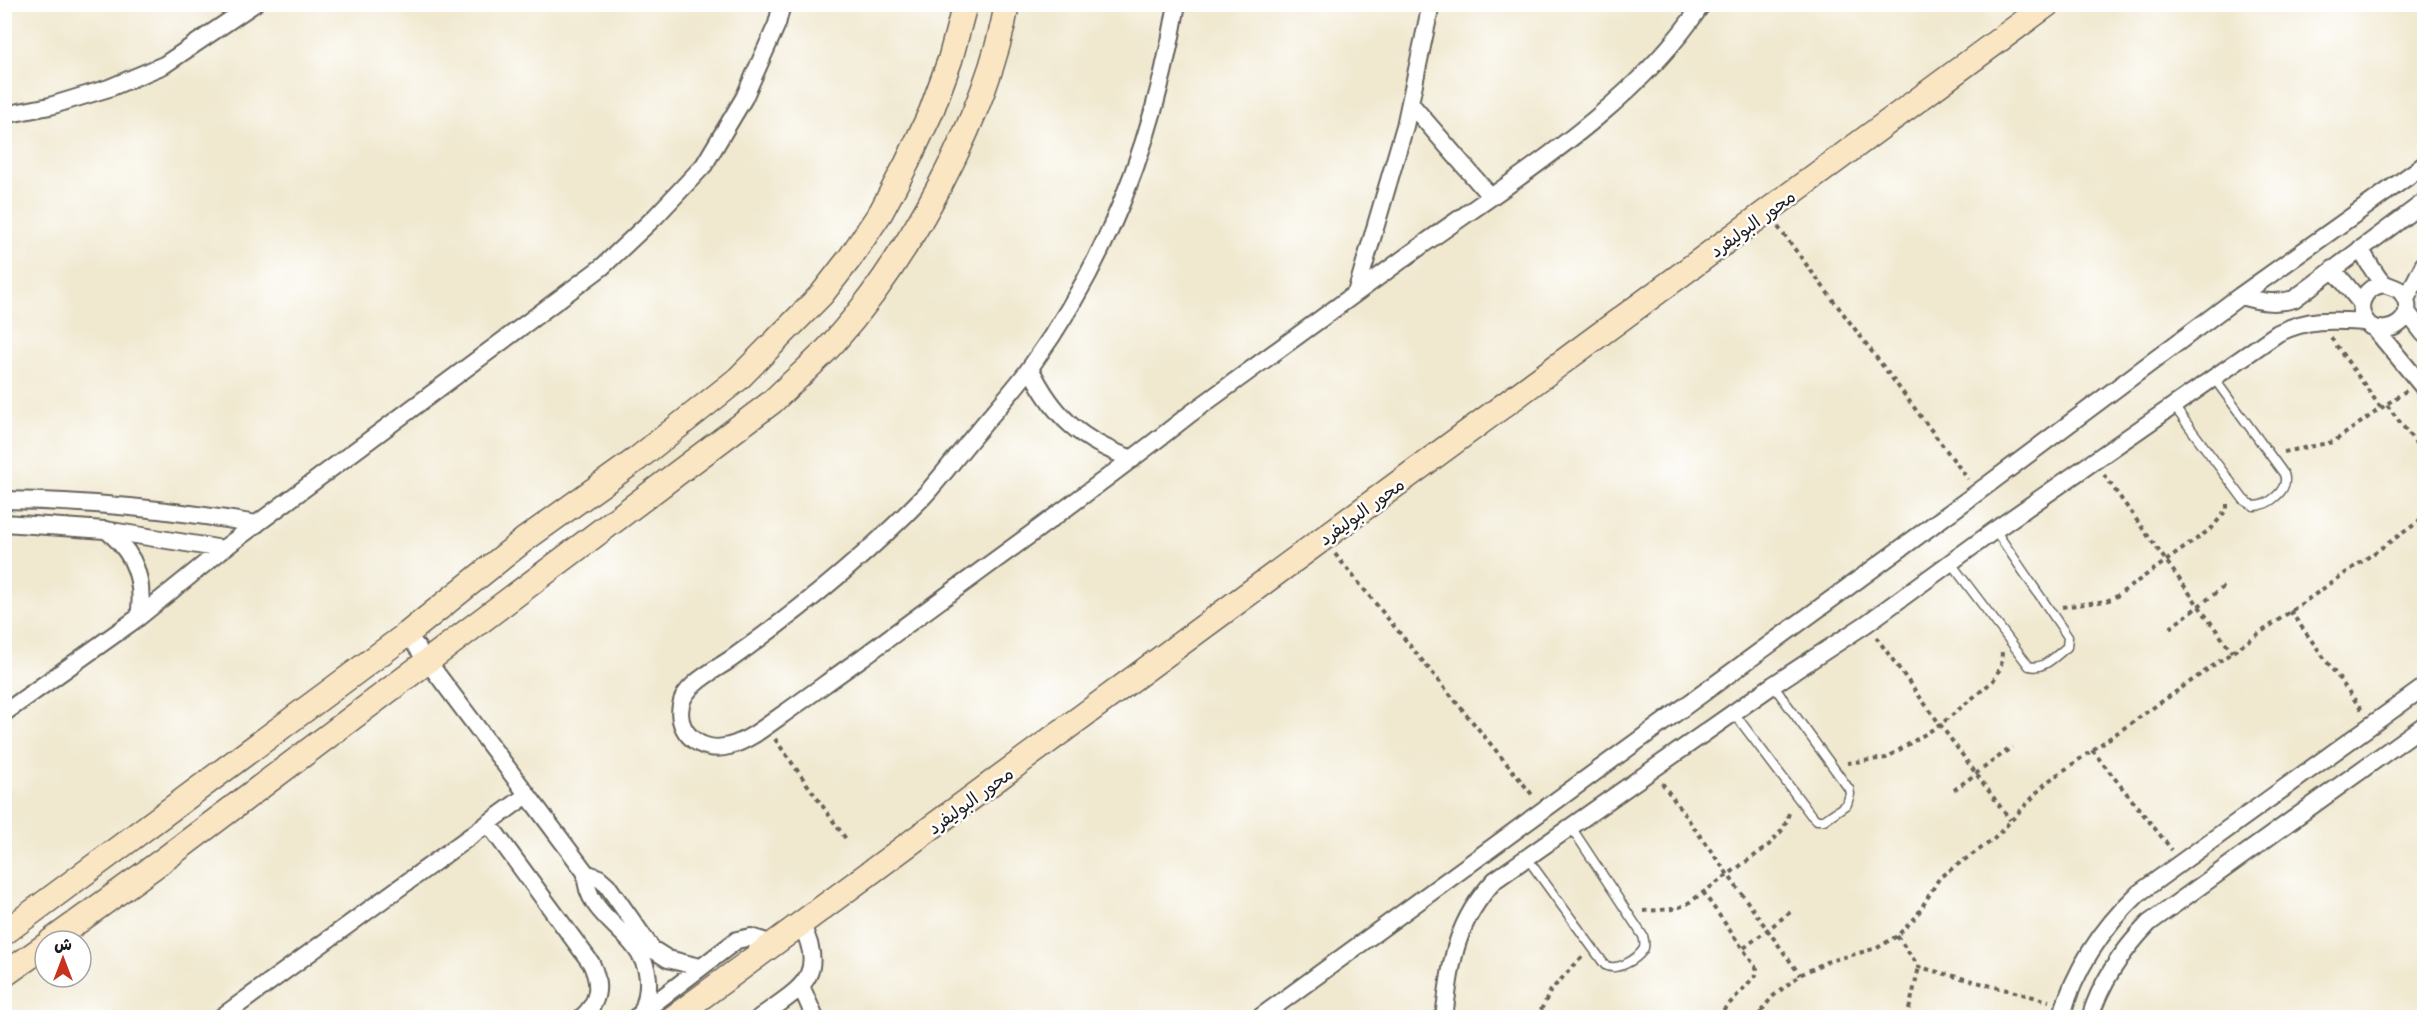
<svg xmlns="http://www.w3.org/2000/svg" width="2429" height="1022" font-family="Mali,'Playpen Sans Arabic',sans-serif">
<rect width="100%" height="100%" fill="#fff"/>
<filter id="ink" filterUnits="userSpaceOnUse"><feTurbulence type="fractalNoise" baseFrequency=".0167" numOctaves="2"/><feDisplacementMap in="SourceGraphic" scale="12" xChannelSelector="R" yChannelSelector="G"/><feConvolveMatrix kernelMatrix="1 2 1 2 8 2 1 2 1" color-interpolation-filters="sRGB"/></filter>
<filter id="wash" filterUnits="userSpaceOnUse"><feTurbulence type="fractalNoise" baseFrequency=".008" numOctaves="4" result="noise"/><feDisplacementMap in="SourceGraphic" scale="24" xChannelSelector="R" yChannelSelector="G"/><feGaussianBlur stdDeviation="1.35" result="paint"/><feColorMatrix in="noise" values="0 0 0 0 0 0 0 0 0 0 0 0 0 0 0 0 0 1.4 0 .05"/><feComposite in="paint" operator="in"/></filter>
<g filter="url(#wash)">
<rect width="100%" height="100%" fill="#f0e8cf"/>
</g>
<g filter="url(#ink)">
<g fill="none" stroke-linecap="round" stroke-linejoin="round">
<g stroke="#66635b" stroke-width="11">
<path id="lane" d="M2173,405l71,95 10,6c14,0 36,-16 30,-32l-71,-97
M1950,562l79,104c15,4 26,-10 38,-19l1,-10 -73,-107
M1734,713l77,102 6,5h7l23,-16 3,-10 -1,-5 -76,-104
M1527,858l78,107c11,7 31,-5 38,-15 3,-5 1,-10 0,-14l-72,-109"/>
</g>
<g stroke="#66635b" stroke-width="20">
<path id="street" d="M1177,4c-22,131 -67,253 -145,361 -16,23 -36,44 -54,66 -18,21 -35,44 -54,65 -59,61 -124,114 -193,163 -16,11 -47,26 -50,46 -6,28 21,49 48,41 19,-5 36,-19 53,-31 27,-19 54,-39 81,-58 109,-81 221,-159 327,-243 79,-57 157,-115 235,-171 96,-68 212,-140 277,-239
M1410,103l81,94
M4,115l46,-9 59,-18 55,-23 90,-61
M2360,249c5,7 18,32 25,35 8,4 14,3 19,12 13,23 -15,41 -34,30 -17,-16 -8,-39 14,-42
M2333,269l28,34
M1356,293l49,-167 26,-122
M2240,296c19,5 34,9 54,3l130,-97
M2406,299l18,-35
M2407,312l17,22
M2375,329l49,59
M1030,368c24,49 51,73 103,91
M4,500c85,1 170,10 253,24
M4,523l101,7 118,19
M106,530c29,22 39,51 33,87
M407,634l179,239 13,5 8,7 45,64 16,10 31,8
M4,713l135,-96 84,-68 379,-282 54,-51 48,-51 40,-67 33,-74 5,-20
M488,823l103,140c10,21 9,39 -10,55
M586,873c-3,55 86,64 56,139
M801,986l14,32
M220,1018l307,-223
M635,1018l102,-78 14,-3 22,7
M759,1018c39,-29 70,-40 42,-94
M1259,1018l719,-526 262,-196 184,-131
M1444,1018c7,-56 11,-96 51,-138l278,-195 93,-61 129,-94 283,-197c32,-15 53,-13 87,-11
M2061,1018c14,-50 41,-90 78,-125l285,-206
M2090,1018c11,-37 33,-68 59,-95l275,-198"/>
</g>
<g stroke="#66635b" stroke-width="27">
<path id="secondary" d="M4,933l403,-299 117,-94 113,-81 101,-80 84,-85 28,-36 31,-46 26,-49 24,-51 19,-52 15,-56
M51,941l115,-83 606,-456c20,-20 43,-39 62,-60 74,-83 154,-228 173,-338
M4,975l41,-29
M673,1018l1375,-1014"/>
</g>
<path stroke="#66635b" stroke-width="4" stroke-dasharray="4.5 4.5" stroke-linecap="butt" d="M1778,227l190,252
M2331,338l50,70
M2387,405l37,49
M2284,452l49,-10 74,-52
M2104,475l128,177
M1335,554l199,243
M2062,607l44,-6 8,-3 98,-70 15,-19v-8
M2290,611l72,99
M2170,628l56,-43
M1876,637l134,183
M775,739l71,100
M2092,750l80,100
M1847,763l39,-5 54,-33 53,-44 8,-14 1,-15
M1662,783l138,192
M1954,790l58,-43
M1703,892l54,77 -1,6 -40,43
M1643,911l32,-2 12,-5 81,-58 16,-18 6,-18
M1897,936l22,31 130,34
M1744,948l49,-38
M1760,1011l3,7
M1537,1018l14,-28 32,-34
M1756,1018l16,-21 28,-22 26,-13 51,-14 20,-12 19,-19 24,-40 53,-37 54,-58 377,-264
M1907,1018l12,-51"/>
<use href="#lane" stroke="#fff" stroke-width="8"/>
<use href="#street" stroke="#fff" stroke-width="16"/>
<use href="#secondary" stroke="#fbe6c4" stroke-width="24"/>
</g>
</g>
<g text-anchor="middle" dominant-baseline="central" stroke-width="5" stroke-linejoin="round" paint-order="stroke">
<g font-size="18" fill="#1c1c1c" stroke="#fff">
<text transform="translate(1752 223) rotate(-36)">محور البوليفرد</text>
<text transform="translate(1361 511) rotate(-36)">محور البوليفرد</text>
<text transform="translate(970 800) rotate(-36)">محور البوليفرد</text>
</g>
</g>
<rect width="2429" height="1022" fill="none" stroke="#fff" stroke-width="24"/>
<g transform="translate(63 959)"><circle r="28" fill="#ffffff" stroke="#a4a4a4" stroke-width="1.5"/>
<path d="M0-4.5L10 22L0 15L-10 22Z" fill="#c8321e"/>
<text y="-9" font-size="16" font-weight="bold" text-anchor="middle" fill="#1c1c1c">ش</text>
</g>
</svg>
